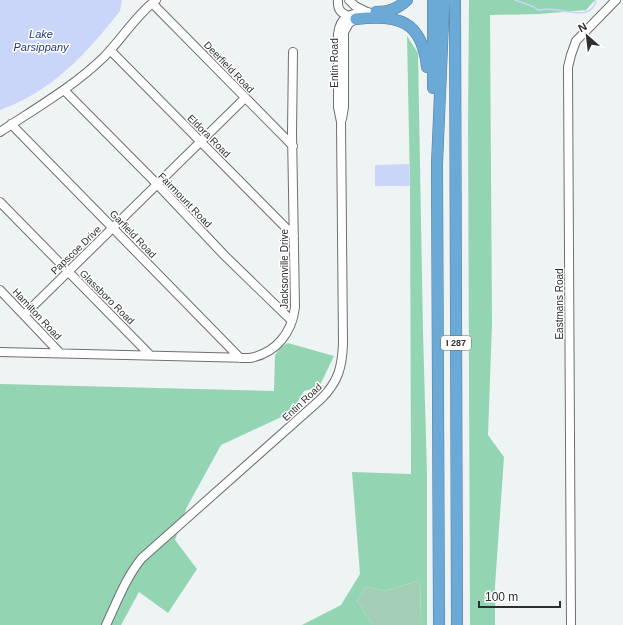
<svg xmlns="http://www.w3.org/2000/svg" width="623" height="625" font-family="Helvetica,sans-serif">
<rect width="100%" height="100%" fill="#eef3f4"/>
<path fill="#a3cdb5" d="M420,580l1,45h-48l-16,-24 9,-14 20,4z"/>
<path fill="#93d5b2" d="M469,0h126l-9,10 -47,4 -49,1 2,309 -4,111 16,22 -9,129v39h-25l-2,-500z
M407,36l11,17 5,279 4,142v151h-6l-1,-45 -34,11 -20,-4 -9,14 16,24h-71l39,-20 19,-31 -8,-102 59,2 -1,-288z
M288,343l46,13 -15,31 -15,4 -12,21 -71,33 -34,62 -12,33 22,29 -29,44 -29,-21 -18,33h-121v-241l274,7 1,-36 6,-8z"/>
<path fill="#c9d6f9" d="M0,0h122l-2,11c-34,43 -67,80 -120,99z
M409,164l1,22h-35v-21z"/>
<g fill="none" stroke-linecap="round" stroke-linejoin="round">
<path stroke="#c9d6f9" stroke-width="1.5" d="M515,0l17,6 6,4c3,0 7,-1 10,-1 15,0 44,13 48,-9"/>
<g stroke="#6c7071" stroke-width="10">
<path id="minor" d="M338,0c-1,11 4,14 14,17
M349,0l6,6 12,6
M152,3l141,143
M110,50l184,186
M64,90l93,94 68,72 67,65
M342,119l2,-12v-75l5,-9 7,-4
M11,124l229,234
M0,132c36,-24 73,-45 104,-75 18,-18 31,-41 52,-57
M0,202l150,153
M0,290l60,63
M24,315l221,-217
M0,352l250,6c26,-5 42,-25 45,-51l-3,-174 1,-81
M106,625c11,-23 20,-48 36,-67l179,-159c17,-17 21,-31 22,-55l-2,-222 -3,-15v-73c2,-18 13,-21 30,-22
M571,625l-3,-558 3,-12 5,-14 40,-41"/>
</g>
<g stroke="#557e9c" stroke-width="12">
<path id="highway" d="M455,0l2,625
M376,12c13,0 21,-3 31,-12
M356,19c43,-5 66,2 71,48
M433,88v-88
M439,625l-2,-461 7,-164"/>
</g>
<use href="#minor" stroke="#fff" stroke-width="8"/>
<use href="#highway" stroke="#6ba9d7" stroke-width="11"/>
</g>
<g text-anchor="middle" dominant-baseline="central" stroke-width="3" stroke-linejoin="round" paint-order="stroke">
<rect fill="#fff" stroke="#6b6d6d" stroke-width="1" x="441" y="336" width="30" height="14" rx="3"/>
<g font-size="9" font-weight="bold" fill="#2c2e2f">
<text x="456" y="343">I 287</text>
</g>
<g font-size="10" fill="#2c2e2f" stroke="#fff">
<text transform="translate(334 63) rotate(-90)">Entin Road</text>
<text transform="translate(229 67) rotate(46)">Deerfield Road</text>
<text transform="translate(209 136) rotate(45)">Eldora Road</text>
<text transform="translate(185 200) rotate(46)">Fairmount Road</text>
<text transform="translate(133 234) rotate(46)">Garfield Road</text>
<text transform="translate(76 250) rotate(-44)">Papscoe Drive</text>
<text transform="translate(284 269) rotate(-90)">Jacksonville Drive</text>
<text transform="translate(107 297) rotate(45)">Glassboro Road</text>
<text transform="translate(559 304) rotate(-90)">Eastmans Road</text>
<text transform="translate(37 314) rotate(47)">Hamilton Road</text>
<text transform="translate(302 402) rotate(-43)">Entin Road</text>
</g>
<g font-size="11" font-style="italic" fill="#263779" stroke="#fff">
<text x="41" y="34">Lake<tspan x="41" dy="13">Parsippany</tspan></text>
</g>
</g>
<g transform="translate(587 36) rotate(332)" stroke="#ffffff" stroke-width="3" paint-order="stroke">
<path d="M0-3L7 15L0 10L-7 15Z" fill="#2c2e2f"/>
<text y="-6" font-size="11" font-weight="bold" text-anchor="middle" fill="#2c2e2f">N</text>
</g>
<path d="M479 601v6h81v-6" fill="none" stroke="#2c2e2f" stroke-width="2"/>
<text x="485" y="601" font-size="12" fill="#2c2e2f" stroke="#ffffff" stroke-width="3" paint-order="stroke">100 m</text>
</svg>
